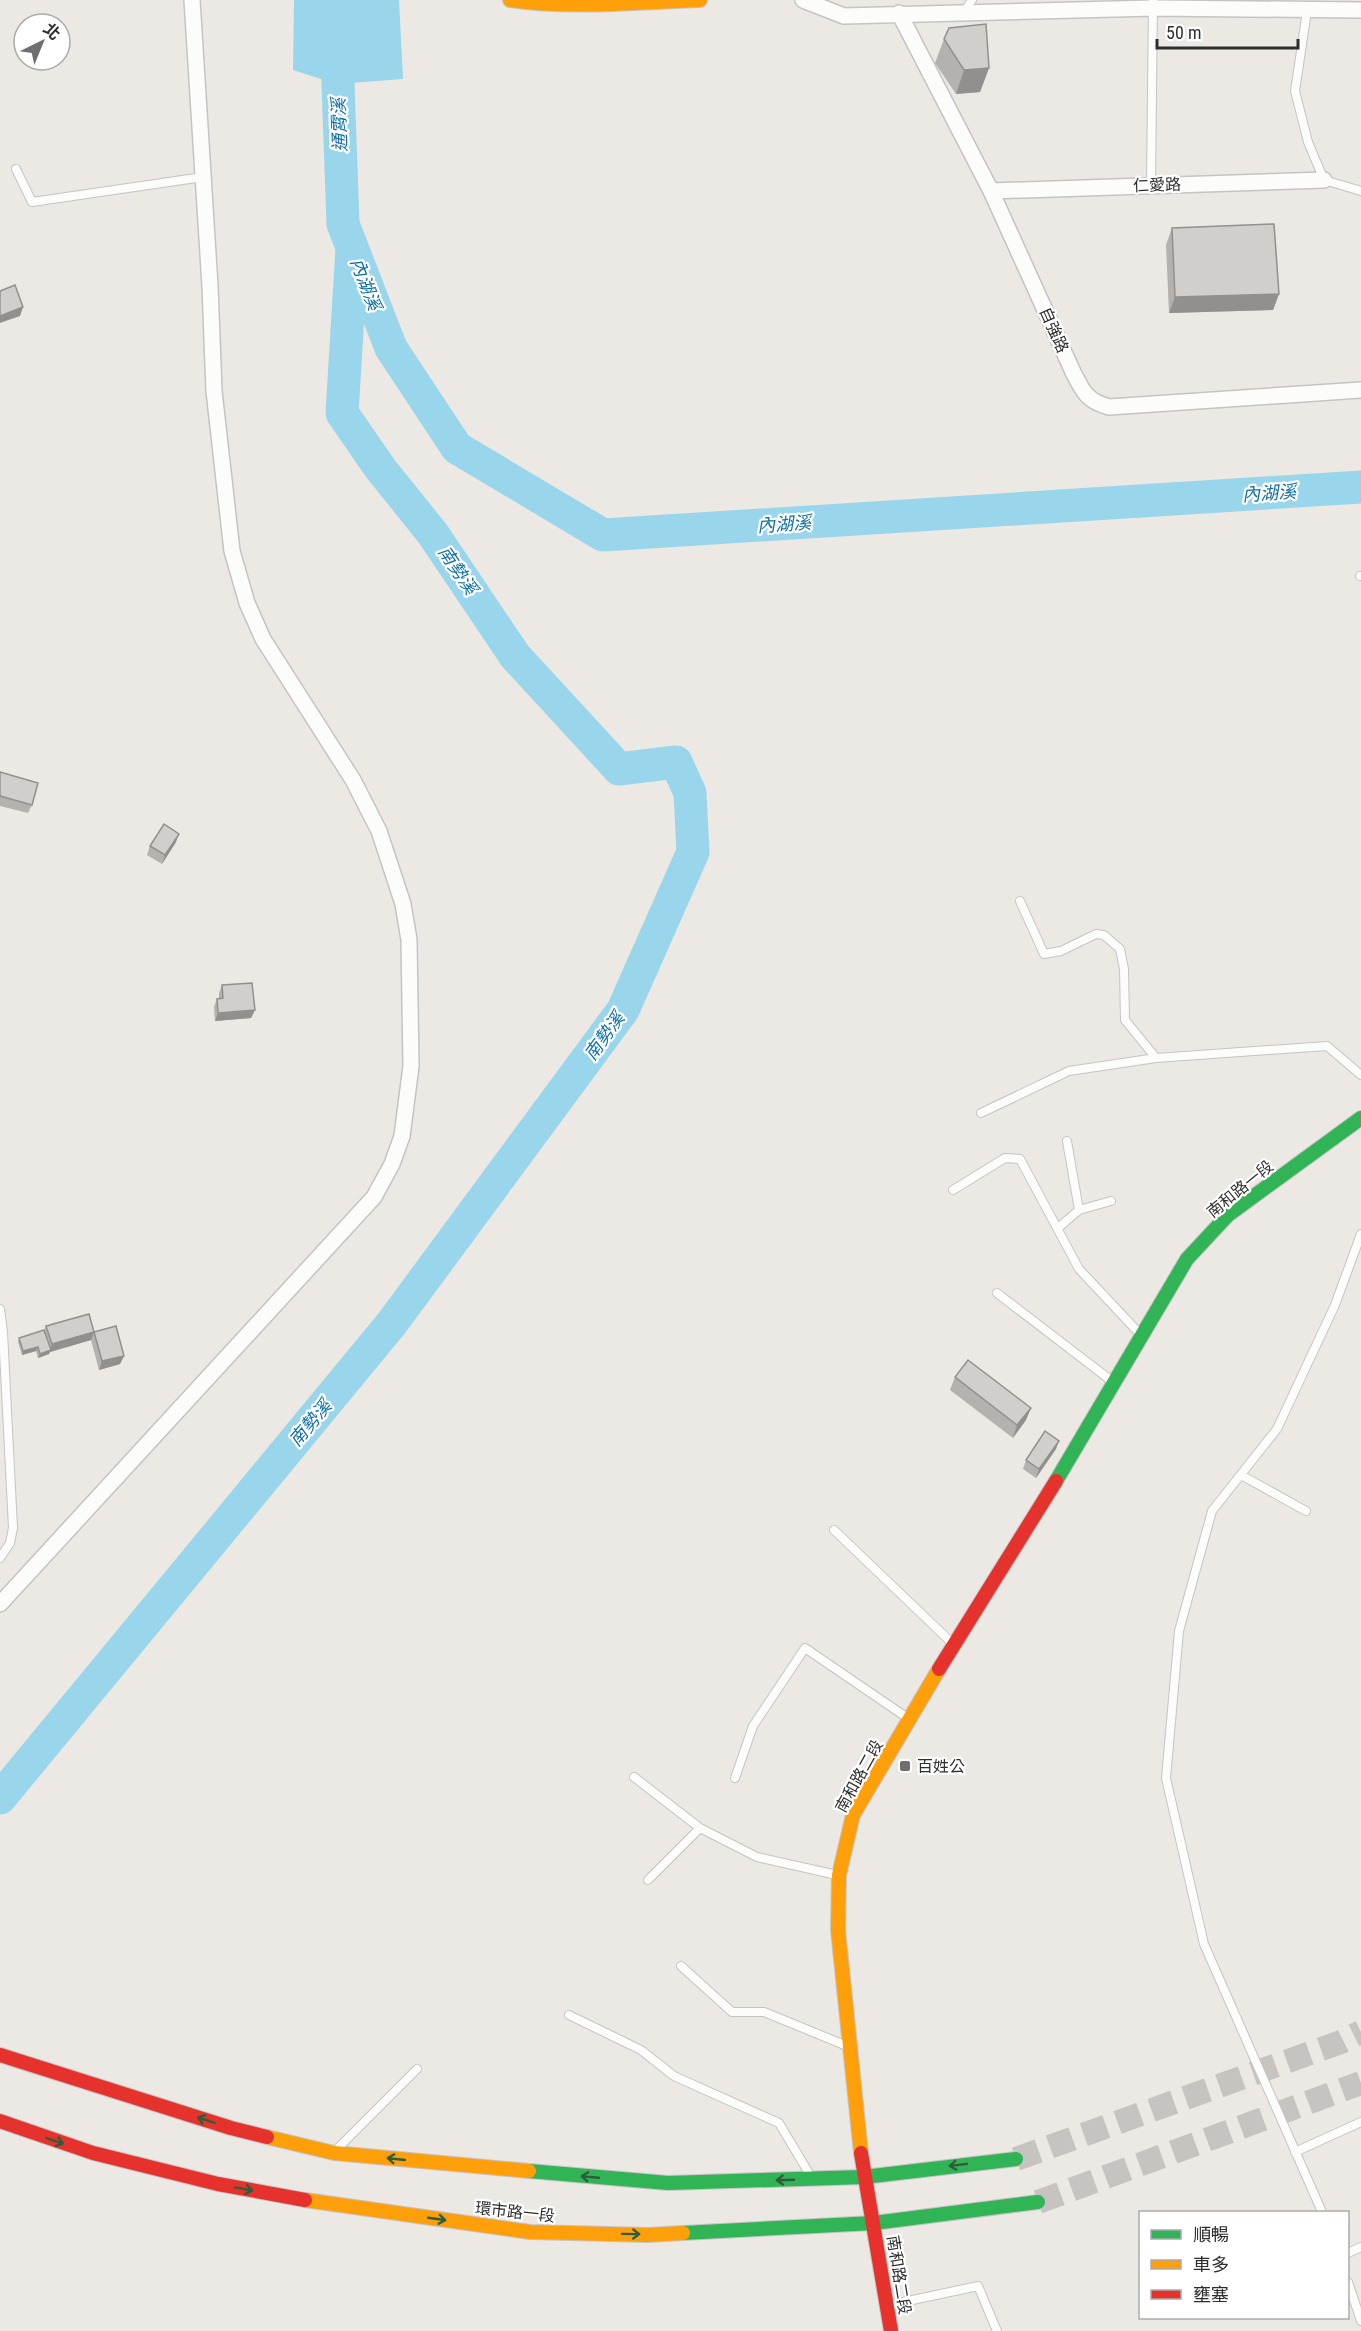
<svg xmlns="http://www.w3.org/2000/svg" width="1361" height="2331" font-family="'Roboto Condensed','Noto Sans TC',sans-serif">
<rect width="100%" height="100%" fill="#ece8e4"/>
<path fill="#99d6ec" d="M294,0h105l4,79 -66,5 -44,-14z"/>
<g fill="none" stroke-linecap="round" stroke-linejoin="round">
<path stroke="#99d6ec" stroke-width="33" d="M335,0l8,224 48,124 66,100 146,87 758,-48
M0,1798l392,-475 231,-313 70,-158 -3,-59 -14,-31 -57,7 -104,-113 -82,-122 -53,-66 -38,-55 10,-165"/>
<path stroke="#c6c3c0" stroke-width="24" stroke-dasharray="24 12" stroke-linecap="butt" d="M1016,2159l325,-117 20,-10
M1038,2202l323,-119"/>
<g stroke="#c5c4c5" stroke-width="10">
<path id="lane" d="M1307,11l-12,80 13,51 16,38 37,11
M964,12l8,-12
M16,169l16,33 171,-25
M1151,185l2,-185
M1360,576h1
M1020,901l24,53 17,-3 35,-17 8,1 16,14 4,20 1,51 31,38
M981,1113l88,-42 87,-13 171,-12 34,29
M953,1190l52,-32 15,1 59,110 61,65
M1079,1210l32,-9
M1058,1228l21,-18 -12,-69
M997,1293l116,89
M0,1309l3,23 10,196 -3,15 -10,15
M1241,1475l65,36
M834,1530l118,113
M634,1777l66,51 57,29 80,18
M735,1778l18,-52 52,-78 104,71
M648,1880l52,-52
M681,1966l51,46h32l83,34
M569,2015l72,35 33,26 105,47 31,52
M339,2147l78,-78
M1295,2152l66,-30
M1322,2212l-118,-268 -38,-166 13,-147 33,-120 65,-82 58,-124 26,-71
M1348,2253l13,-6
M1348,2282l13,39
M889,2305l89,-19 19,45"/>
</g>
<g stroke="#c5c4c5" stroke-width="18">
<path id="street" d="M803,0l41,16 310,-8 207,2
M899,13l92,178 82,181c10,20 14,29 36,35l252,-17
M991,191l333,-11
M0,1604l374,-407 18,-33 10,-28 9,-70 -2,-126 -6,-36 -24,-73 -26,-51 -90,-141 -16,-36 -15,-52 -18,-160 -4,-105 -18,-286"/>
</g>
<g stroke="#c5c4c5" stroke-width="16">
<path id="fast" d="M1056,1481l131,-222 41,-44 133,-97
M529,2171l139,12 196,-6 152,-18
M683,2233l191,-10 164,-21"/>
</g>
<g stroke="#c5c4c5" stroke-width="16">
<path id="slow" d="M510,0c60,9 129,2 190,0
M267,2137l67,16 195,18
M861,2153l-23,-223 1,-55 14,-60 86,-146
M305,2200l225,32 118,3 35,-2"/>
</g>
<g stroke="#c5c4c5" stroke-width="16">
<path id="jam" d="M939,1669l117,-188
M0,2055l231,73 36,9
M0,2121l93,32 125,31 87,16
M861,2153l30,178"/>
</g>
<use href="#lane" stroke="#fcfcfb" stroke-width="8"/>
<use href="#street" stroke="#fcfcfb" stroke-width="15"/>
<use href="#fast" stroke="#30b455" stroke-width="14"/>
<use href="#slow" stroke="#ff9f0a" stroke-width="14"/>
<use href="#jam" stroke="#e5322d" stroke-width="14"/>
</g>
<path fill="#b4b1af" d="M944,39l45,29 -9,24 -24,2 -21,-31z
M1172,228l107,66 -6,16 -104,3 -3,-68z
M0,772l32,33 -4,8 -28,-7z
M176,842l-14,22 -15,-9 3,-9z
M222,985l33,25 -4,8 -36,3 -1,-14 3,-8h2v-6z
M46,1326l48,6 30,24 -4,8 -21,6 -8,-30 -41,12 -1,2 -11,4 -2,-7 -14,4 -4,-13 1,-4 25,-8z
M955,1377l71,43 -13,18 -63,-48z
M1056,1449l-20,29 -13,-9 3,-9z"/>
<path fill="#92908e" d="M989,68l-9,24 -24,2 8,-24z
M1279,294l-6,16 -104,3 6,-16z
M23,307l-3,9 -20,7v-7z
M179,834l-3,8 -14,22 3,-9z
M255,1010l-4,8 -36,3 3,-8z
M94,1332l-3,8 -41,12 -1,2 -11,4 2,-4 10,-4 2,-6z
M38,1347l-2,4 -14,4 1,-4z
M124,1356l-4,8 -21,6 3,-9z
M1031,1408l-5,12 -13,18 4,-13z
M1059,1441l-3,8 -20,29 3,-9z"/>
<path fill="#d1cecb" stroke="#92908e" stroke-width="1.5" d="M986,24l3,44 -25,2 -20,-31 5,-11z
M1274,224l5,70 -104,3 -3,-69z
M15,285l8,22 -23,9v-25z
M0,772l38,11 -6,22 -32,-9z
M164,824l15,10 -14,21 -15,-9z
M252,983l3,27 -37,3 -1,-14 6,-1 -1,-13z
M89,1314l5,18 -42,12 -6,-18z
M116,1326l8,30 -22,5 -8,-29z
M44,1330l7,20 -11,4 -2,-7 -15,4 -4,-13z
M968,1360l63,48 -14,17 -62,-48z
M1045,1431l14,10 -20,28 -13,-9z"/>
<defs><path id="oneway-shaft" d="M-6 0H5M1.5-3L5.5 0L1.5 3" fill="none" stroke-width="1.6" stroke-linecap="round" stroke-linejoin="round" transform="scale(1.5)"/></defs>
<g stroke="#2f5d3c">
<use href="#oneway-shaft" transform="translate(206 2120) rotate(-162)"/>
<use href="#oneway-shaft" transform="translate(55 2141) rotate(18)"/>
<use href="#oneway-shaft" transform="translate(396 2159) rotate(-174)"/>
<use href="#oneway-shaft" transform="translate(958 2165) rotate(173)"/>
<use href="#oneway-shaft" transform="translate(590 2177) rotate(-175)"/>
<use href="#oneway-shaft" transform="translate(785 2180) rotate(178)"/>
<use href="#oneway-shaft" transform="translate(244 2189) rotate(10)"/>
<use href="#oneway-shaft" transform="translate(437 2219) rotate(8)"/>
<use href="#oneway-shaft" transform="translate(631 2234) rotate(1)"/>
</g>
<rect fill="#706f6e" stroke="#fff" stroke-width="2" x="899" y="1760" width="12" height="12" rx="3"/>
<g text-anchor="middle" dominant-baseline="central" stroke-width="4.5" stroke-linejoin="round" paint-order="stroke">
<g font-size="16" fill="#2e2e2e" stroke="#fff">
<text transform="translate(1157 185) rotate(-2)">仁愛路</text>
<text transform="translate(1054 330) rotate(66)">自強路</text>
<text transform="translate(1240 1189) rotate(-39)">南和路一段</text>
<text transform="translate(859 1776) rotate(-61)">南和路二段</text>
<text transform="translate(515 2212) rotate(6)">環市路一段</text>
<text transform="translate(899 2275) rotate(81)">南和路二段</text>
</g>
<g font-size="16" fill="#2e2e2e" stroke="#fff" text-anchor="start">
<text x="917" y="1766">百姓公</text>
</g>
<g font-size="18" font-style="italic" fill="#0d6fa3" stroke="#fff">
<text transform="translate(339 125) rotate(-92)">通霄溪</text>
<text transform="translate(366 284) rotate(69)">內湖溪</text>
<text transform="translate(1269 493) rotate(-4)">內湖溪</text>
<text transform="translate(784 524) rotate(-4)">內湖溪</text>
<text transform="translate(458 570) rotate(56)">南勢溪</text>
<text transform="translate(604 1036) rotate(-54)">南勢溪</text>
<text transform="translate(310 1423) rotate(-50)">南勢溪</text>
</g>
</g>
<rect x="1139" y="2211" width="210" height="108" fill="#ffffff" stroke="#ababab" stroke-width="1.5"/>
<rect x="1151" y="2230" width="30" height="9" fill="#30b455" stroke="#ababab" stroke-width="1.5"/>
<text x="1193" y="2241" font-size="18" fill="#2e2e2e">順暢</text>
<rect x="1151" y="2260" width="30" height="9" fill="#ff9f0a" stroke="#ababab" stroke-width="1.5"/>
<text x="1193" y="2271" font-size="18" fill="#2e2e2e">車多</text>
<rect x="1151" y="2290" width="30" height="9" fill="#e5322d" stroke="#ababab" stroke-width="1.5"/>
<text x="1193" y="2301" font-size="18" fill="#2e2e2e">壅塞</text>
<g transform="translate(42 42) rotate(43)"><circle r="28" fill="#ffffff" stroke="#ababab" stroke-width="1.5"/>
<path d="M0-4.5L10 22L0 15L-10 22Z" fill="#706f6e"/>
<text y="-9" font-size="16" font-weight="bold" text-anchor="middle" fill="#2e2e2e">北</text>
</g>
<path d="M1157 39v9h141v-9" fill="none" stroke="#2e2e2e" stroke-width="3"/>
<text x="1166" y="39" font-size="18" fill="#2e2e2e" stroke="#ffffff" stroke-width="4.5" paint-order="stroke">50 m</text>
</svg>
